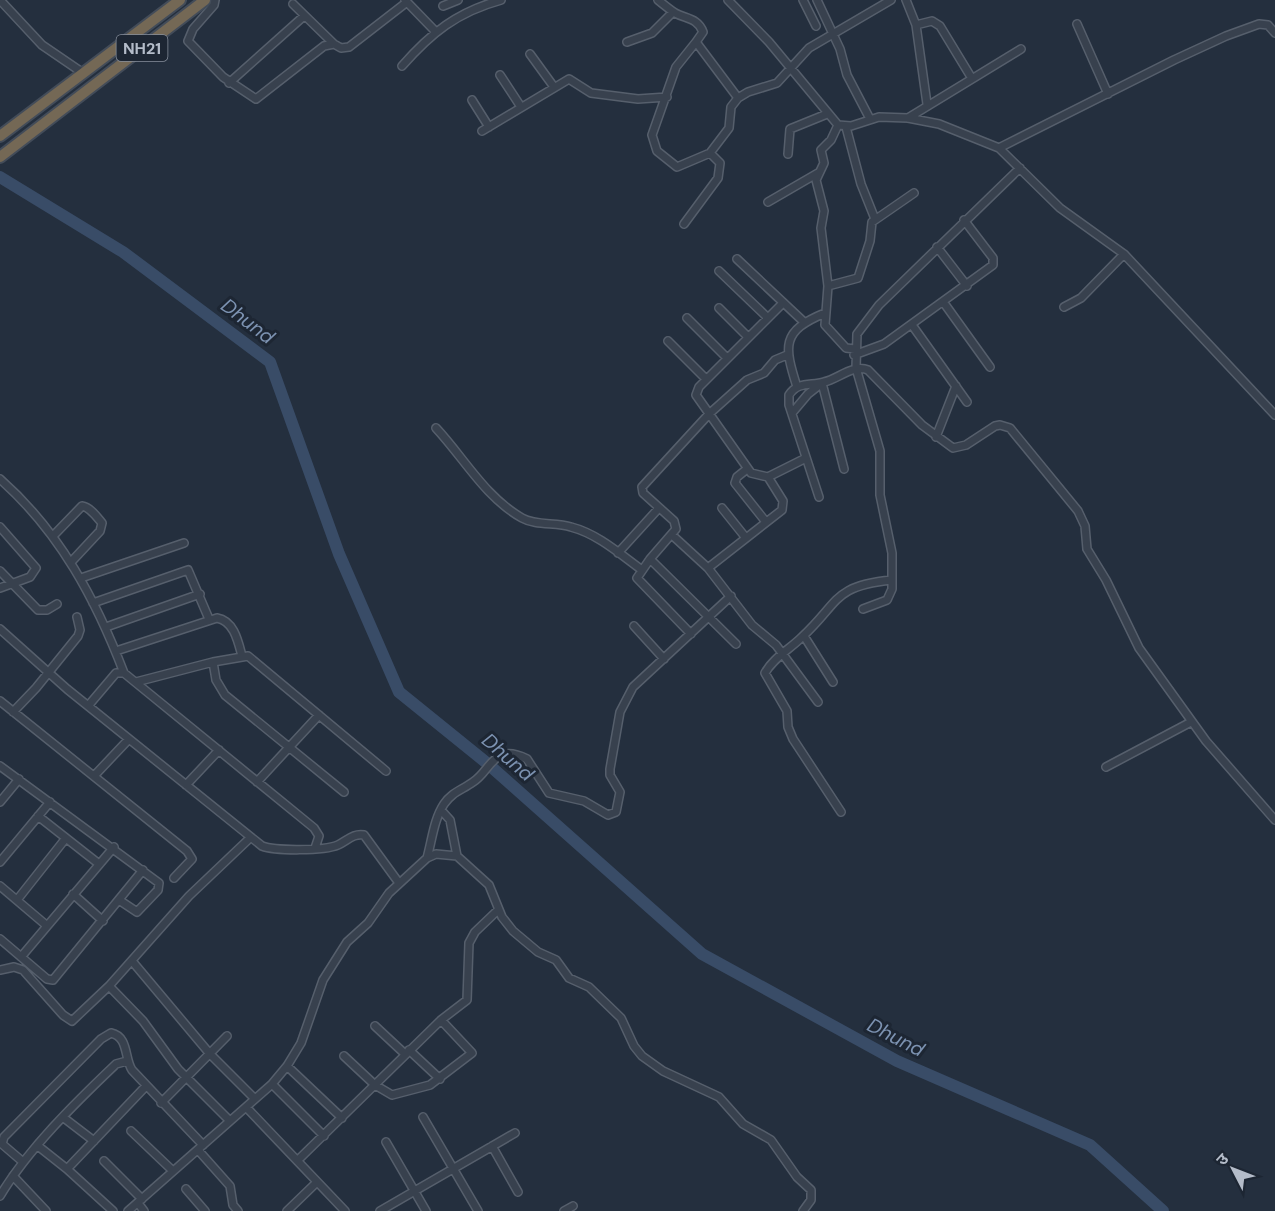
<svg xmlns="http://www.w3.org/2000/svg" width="1275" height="1211" font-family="'DM Sans','Noto Sans Devanagari',sans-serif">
<rect width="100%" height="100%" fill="#242f3e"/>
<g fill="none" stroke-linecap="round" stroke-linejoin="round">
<path stroke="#394c67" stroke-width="12" d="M0,177l123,75 147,110 69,192 60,138 89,72 214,190 195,107 193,84 73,66"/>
<g stroke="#565f6c" stroke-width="10">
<path id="minor" d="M0,0l42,45 41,28
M215,0l-1,5 -21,24 -5,12 35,36 33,22 68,-53 10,-2 7,4 8,-1 58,-45
M405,0l30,31
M658,0c5,4 11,9 17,13 11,6 23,5 28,19l-7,10 42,56
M728,0l41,42 69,83 13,1 28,-9 29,1 31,6 60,24 61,60 64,46 151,161
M803,0l13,26
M817,0l23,49 7,26 23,44
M906,0l10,25 11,79
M293,4l41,40
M443,6l15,-6
M1077,24l31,70
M916,25l16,-4 8,5 31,51
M627,42l25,-9 21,-21
M530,54l24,33
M402,66c29,-33 55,-54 99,-66
M500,75l21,32
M229,83l75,-67
M472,100l17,27
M908,118l113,-69
M838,125l-7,15 -10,10 3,13 -8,17 8,31 -3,17 7,58 -3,39 21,23 9,1
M846,127l15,57 14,35
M482,131l87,-52 22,14 47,6 29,-2
M999,148l175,-88 52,-24 33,-12 9,1 7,8
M710,153l19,-25 2,-21 7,-9 10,-6 29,-9 32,-35 82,-48
M788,154l2,-25 37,-15
M768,202l50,-29
M684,224l34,-46 2,-15 -10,-10 -33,14 -20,-16 -5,-16 24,-68 20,-25
M937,247l30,39
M737,259l68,64
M719,271l49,47
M828,286l30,-8 12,-37 2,-19 42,-29
M783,303l-84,84 -3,8 55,78 17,4 38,-19
M944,303l46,64
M1064,307l17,-9 43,-44
M719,308l29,29
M687,318l40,40
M912,325l55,77
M668,341l38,38
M854,355l30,-11 109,-79v-7l-29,-38
M797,387c-13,-41 -16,-56 28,-74
M792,413l16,-19 14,-11 22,86
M436,428c28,30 49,69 86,90 14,8 34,4 49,9 27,7 49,27 71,43
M936,437l20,-51
M747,469l-10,8 -2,6 31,39
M0,479c60,53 96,121 124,194
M819,497l-30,-92v-10c9,-14 22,-9 35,-13 14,-3 29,-18 44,-12l54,55 31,23 13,-3 29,-19 5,-1 10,3 68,83 7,15 2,23 19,31 33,68 67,93 69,79
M722,508l24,30
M0,527l36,41 -6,9 -30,11
M672,535l36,33 44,57 24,20 42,57
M53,536l29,-30c8,1 15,11 20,17l-2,8 -28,30
M618,553l41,-45
M650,559l86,85
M708,568l74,-58 1,-9 -15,-24
M0,571l38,39h9l10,-6
M81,578l103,-35
M93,603l95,-33 21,49
M863,609l24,-9 5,-11v-36l-12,-58v-44l-24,-83 1,-34 22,-29 141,-137
M634,626l30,33
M106,627l94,-33
M0,629l67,60 195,157c13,5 62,5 76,-1 9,-4 15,-12 26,-10l35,48
M691,634l-54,-56 13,-19 26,-30 -2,-8 -31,-28 -1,-6 67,-73 38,-34 17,-7 11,-13 12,-5
M804,636l29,46
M116,651l101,-33c17,3 21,23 25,38
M213,662l3,18 9,15 119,97
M136,682l77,-20 35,-6 138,115
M0,701l187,150 5,8 -18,19
M88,706l28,-33h8l190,155 5,8 -4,12
M13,712l23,-24 42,-52 2,-6 -3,-13
M0,766l159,117 -1,7 -21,22 -18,-12
M1106,767l85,-45
M94,776l35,-37
M257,782l62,-67
M186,785l33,-35
M0,802l19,-23
M441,810l9,10 7,36
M841,812l-48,-73 -5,-12 -1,-16 -22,-38c8,-15 25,-24 37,-36 38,-35 30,-51 90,-57
M38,816l61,48
M427,858c5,-18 7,-39 17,-54 8,-12 18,-14 29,-22 18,-11 20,-40 54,-23l22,34 35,8 24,14 8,-3 4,-20 -10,-17v-6l10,-57 13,-25 98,-91
M0,862l50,-60
M0,886l46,39
M73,894l30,27
M17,900l49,-62
M0,939l47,40 6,1 90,-110
M21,957l93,-110
M132,961l78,93 45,45
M0,970l14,-3 9,3 40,45 9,6 37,-35 80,-90 61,-58
M109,986l34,35 35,48 52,52
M375,1026l30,28
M409,1050l31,29
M344,1056l31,29 17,10 38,-10 42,-32 -31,-33
M287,1066l55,52
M272,1084l52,52
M161,1103l66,-67
M246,1107l99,104
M423,1117l55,94
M64,1118l30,23
M131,1131l42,40
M386,1142l40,69
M38,1146l29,23 46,42
M492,1146l26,46
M198,1150l32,36 3,19 5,6
M298,1160l143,-140 26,-20 2,-57 6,-11 23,-22
M104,1161l38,38
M23,1162l-21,-18 2,-7 97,-98 10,-6c18,4 13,25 21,37l71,75
M67,1169l79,-83
M13,1176l33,35
M186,1189l19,22
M0,1196c28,-47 76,-94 116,-132l11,-3
M138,1203l6,8
M128,1211l144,-127 15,-18 14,-23 22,-63 24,-38 21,-19 21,-30 38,-35 9,-4 21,2 32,29 13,32 11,14 25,21 18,8 13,18 20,9 32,31 13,28 8,10 21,15 56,26 24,27 28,16 26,37 14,13v10l-8,11
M287,1211l29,-28
M380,1211l135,-78
M564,1211l9,-5"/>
</g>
<g stroke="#434c59" stroke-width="14">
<path id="highway" d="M0,136l180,-136
M0,157l205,-157"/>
</g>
<use href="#minor" stroke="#38414e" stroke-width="7"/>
<use href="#highway" stroke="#746855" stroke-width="10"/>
</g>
<g text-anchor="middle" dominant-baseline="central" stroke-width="6" stroke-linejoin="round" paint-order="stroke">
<rect fill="#1d2633" stroke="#878f9c" stroke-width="1.5" x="116.5" y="35" width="51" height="26" rx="4.5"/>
<g font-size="16" font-weight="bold" fill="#b4bcc9">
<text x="142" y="48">NH21</text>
</g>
<g font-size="20" font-style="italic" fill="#7c92b1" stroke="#1d2633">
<text transform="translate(248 321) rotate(37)">Dhund</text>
<text transform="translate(508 757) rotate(41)">Dhund</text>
<text transform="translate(896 1037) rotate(27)">Dhund</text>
</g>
</g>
<g transform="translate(1233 1169) rotate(312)" stroke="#1d2633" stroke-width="4.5" paint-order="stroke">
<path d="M0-4.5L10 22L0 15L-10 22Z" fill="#b4bcc9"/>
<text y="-9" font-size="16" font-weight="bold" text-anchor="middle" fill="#b4bcc9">उ</text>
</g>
</svg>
